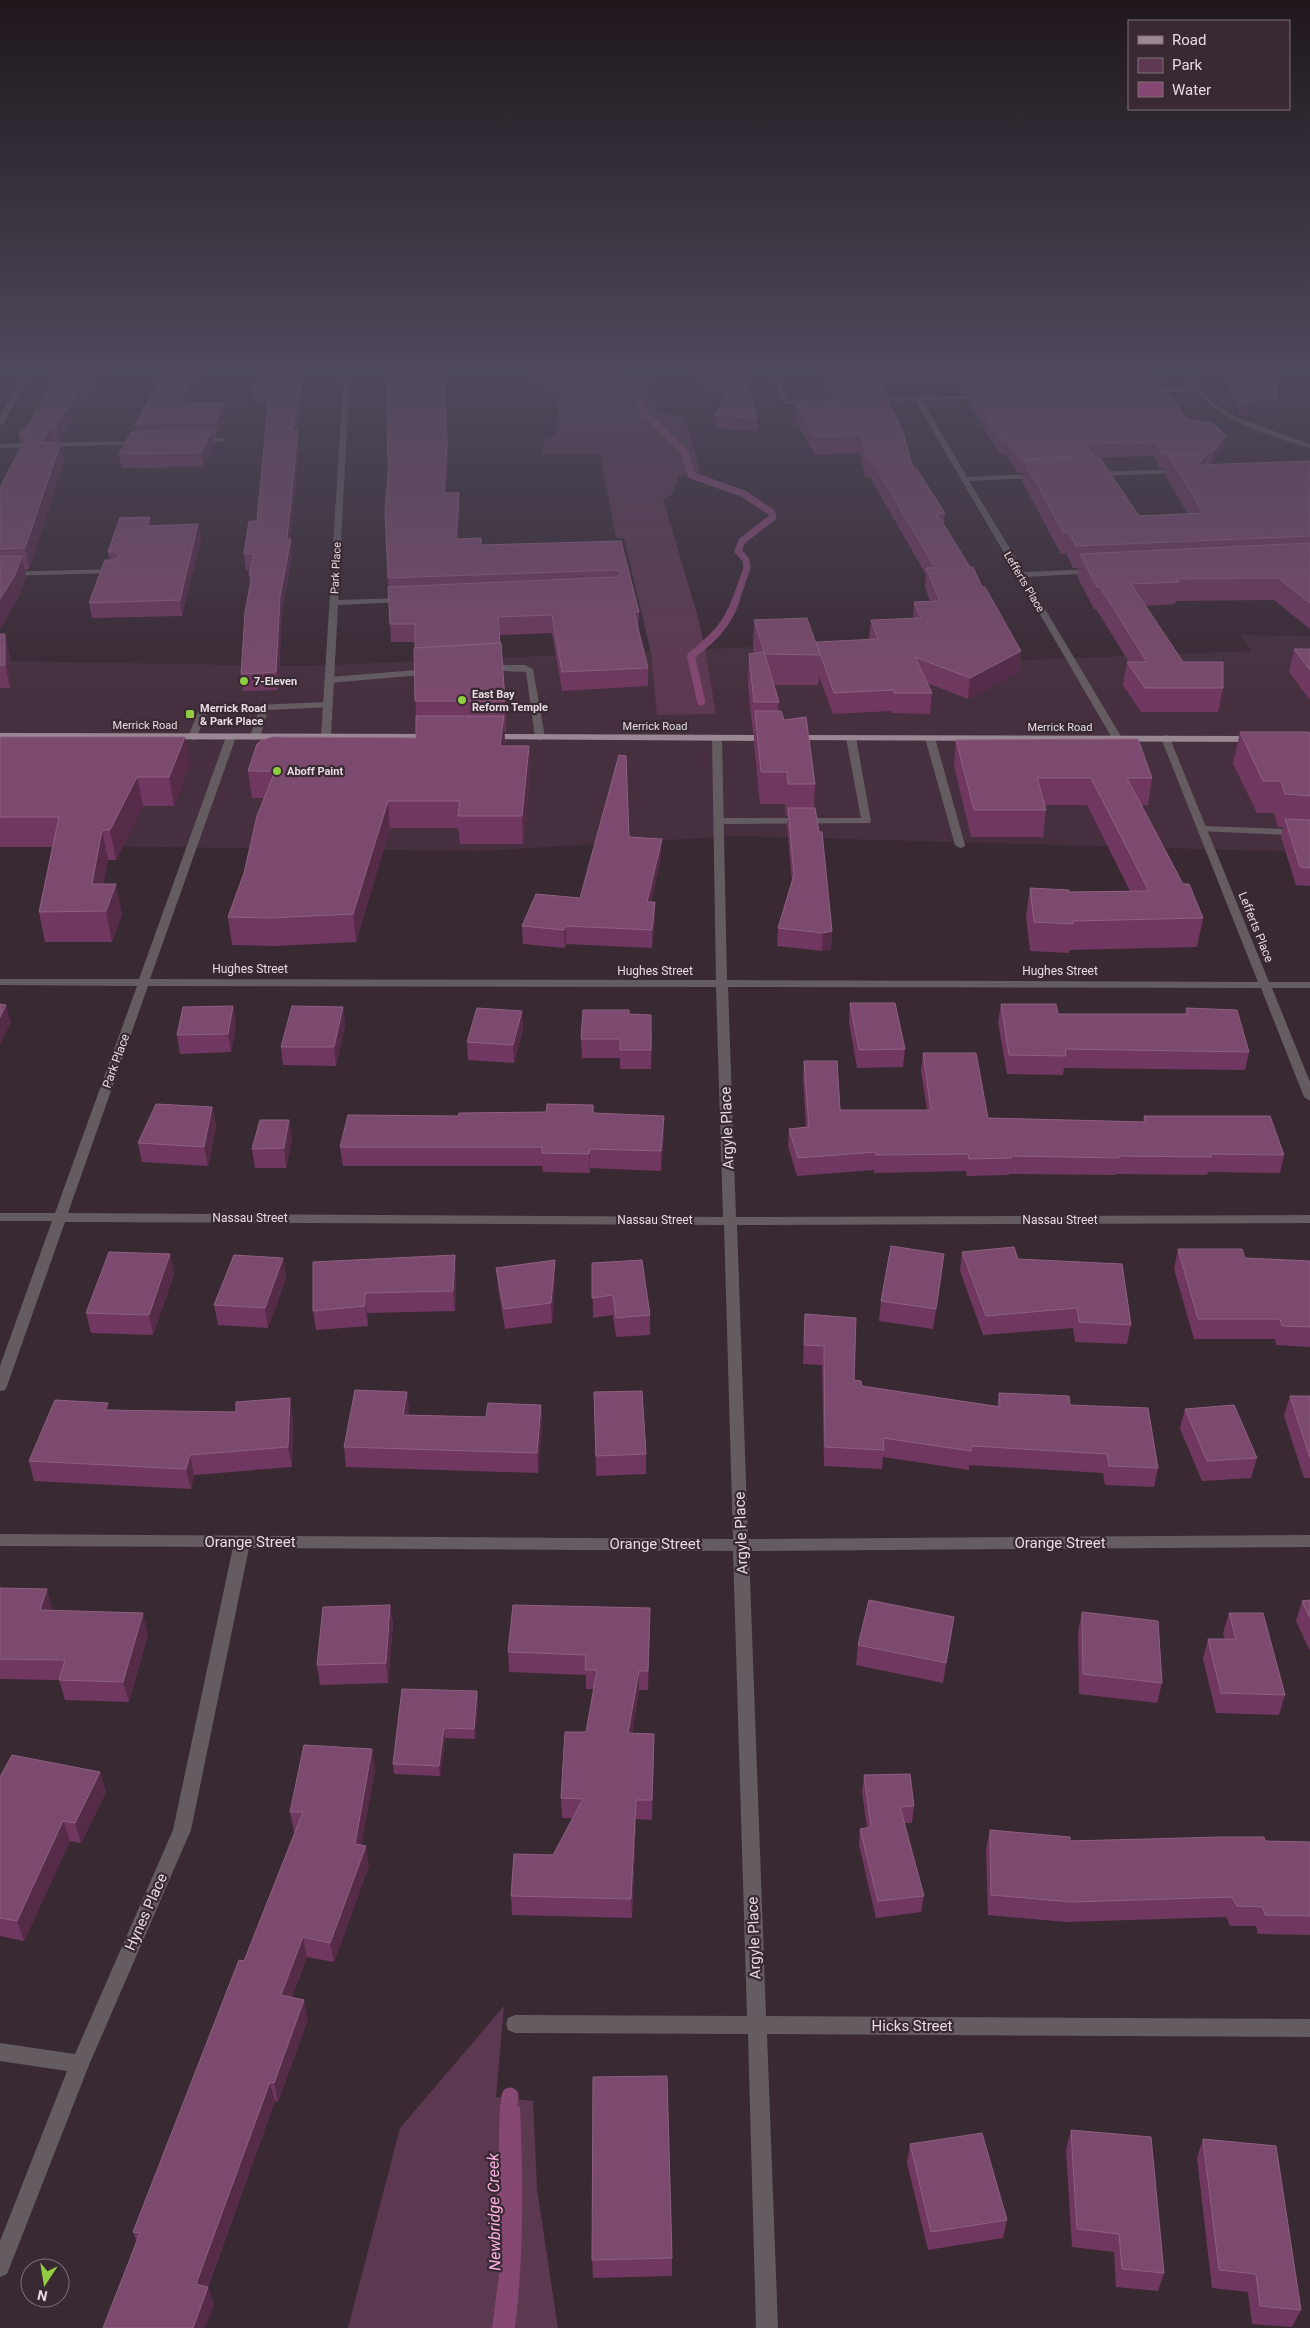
<svg xmlns="http://www.w3.org/2000/svg" width="1310" height="2328" font-family="Roboto,sans-serif">
<rect width="100%" height="100%" fill="#392933"/>
<path fill="#46303f" d="M1240,635l70,1v216l-572,-16 -258,15 -480,-6v-184l307,5 607,-26 13,24 324,-13z"/>
<path fill="#5d3851" d="M522,370h102l3,6 23,5 8,30 27,6 15,55 -21,5 -8,18 -8,4 34,115 8,34 11,66 -59,1 -6,-62 -27,-115h-8l-16,-84h-58l2,-14 12,-5 2,-39 -14,-7z
M504,2006l-8,91 37,4 4,88 21,139h-210l52,-200z"/>
<path fill="#864873" d="M500,2104l20,3c3,74 4,148 -5,221h-23l7,-53 -2,-77z"/>
<g fill="none" stroke-linecap="round" stroke-linejoin="round">
<path stroke="#864873" stroke-width="7" d="M600,370l29,18 17,26 39,38 6,23 53,19 27,18 2,5 -31,24 -4,10 8,9 1,8 -12,34"/>
<path stroke="#864873" stroke-width="8" d="M701,701l-10,-45c22,-18 35,-29 45,-56"/>
<path stroke="#864873" stroke-width="17" d="M508,2119l2,-23"/>
<path fill="#645c61" fill-rule="evenodd" d="M485,665h40l8,4 12,68 -2,2 -3,1 -5,-3 -9,-65 -44,-2 -1,-2z
M430,669l3,1v4l-104,9 -4,-3 4,-3z
M328,702l5,3 -2,2 -63,3 -8,27 -5,3 -5,-3 9,-27 -52,2 -11,27 -3,1 -5,-3 12,-30z
M851,735l5,3 15,83 -1,2 -151,1 -5,-3 5,-3h142l-15,-80z
M930,735l5,3 30,107 -1,2 -4,1 -5,-3 -30,-107z
M1203,826l107,4v6l-111,-5 -1,-2z"/>
<path fill="#645c61" fill-rule="evenodd" d="M344,370h6l-12,230 66,-2 4,2 -4,2 -66,3 -7,132 -5,3 -5,-3z
M768,370h6l14,31 23,-1 3,2 -1,1 -29,1z
M1178,370h7l27,32 23,15 75,27v4c-39,-11 -87,-26 -114,-57l-48,2 -3,-2 3,-2 44,-2z
M22,377l5,1 -24,46 -3,2v-9z
M985,395v2l-2,1 -61,2 45,77 71,-3 4,2 -4,2 -69,3 55,91 71,-3 4,2 -4,2 -69,4 96,161 -2,2 -3,1 -5,-3 -197,-338 -44,2 -3,-2 3,-2z
M223,438l4,2 -2,1 -28,2 -4,-2 4,-2z
M144,441l2,1 -4,2 -142,4v-4z
M1186,469l1,2 -4,2 -88,3 -4,-2 4,-2z
M119,569l1,2 -4,2 -116,3v-4z
M231,734l5,3 -86,242 566,1 -4,-242 5,-3 5,3 5,242 531,2 -97,-244 5,-3 3,1 100,246h41v6h-38l38,94v19l-6,-4 -43,-109 -533,-1 8,230 574,-2v8l-573,2 11,314 562,-4v12l-561,4 17,465 544,3v18l-543,-3 11,294h-22l-8,-294 -233,-1 -7,-3 -2,-6 2,-6 7,-3 232,1 -14,-465 -484,-3 -58,282 -102,235 -82,209 -7,3v-36l67,-170 -67,-10v-18l75,11 98,-224 60,-283 -233,-1v-12l733,5 -9,-314 -659,-3 -58,164 -2,4 -5,1v-25l52,-145h-52v-8h55l82,-227 -137,-1v-6h139l87,-242zM148,986l568,1 7,230 -655,-4z"/>
<path fill="#998893" fill-rule="evenodd" d="M0,733l433,1 5,3 -5,3 -433,-1z
M488,734l282,1 5,3 -5,3 -285,-2 -2,-2z
M793,735l462,1 5,3 -5,3 -465,-2 -2,-2z"/>
</g>
<path fill="#703860" fill-rule="evenodd" d="M60,370l-1,71h-7l1,1h8l3,19 -35,108 -4,1 1,7 -7,19 -19,33v-141l21,-42 -2,-11 9,-6 -1,-2z
M696,370h41v4l20,44v13l-42,-3v-13l13,-24 -23,1z
M818,370h331l2,3 -1,8 38,38 38,17 -3,14 -12,14 99,-3v168l-36,-29 -98,1 -1,3 -30,2 38,56 40,26 -5,24h-77l-18,-27 4,-23h2l-33,-53h-2l-17,-33 2,-8h-6l-7,-15 -5,1 -39,-73 1,-8h-5l-13,-19h-6l-32,-54v-7h-5l-6,-9 -79,1v2l36,81 32,45 -1,11 77,127 -2,21 -51,27 -41,-16 5,10 -2,21 -38,-1 -1,-2 -58,3 -14,-38 -1,9h-44l5,17 -1,9 6,9 31,64 -1,24 18,123 -1,18 -9,2 -45,-5 1,-18 14,-47 -5,-56 1,-9h-2l-1,-12h-25l-6,-61v-10h-1l-5,-48 1,-31 5,-1 -1,-3 1,-30 62,22 53,-2 2,-20 42,-2 1,-16 16,-1 -5,-14 1,-12 -56,-98h-5l-5,-24 -45,2 -20,-35v-18l40,-1 1,-4 -5,1zM1153,456l7,12h6l-1,7 23,39 -49,2 -45,-58z
M1209,370h67v42l-36,3 -16,-38 -15,1z
M440,372l-3,7h8l1,15 2,65 -2,34 14,17 -2,29 23,6 140,-4 18,71 -1,18 10,38v18l-86,5 -10,-58 -53,2 6,66 1,31h-2l1,14h24l1,26 -7,72h-63l-2,-16h-68l-34,114 -82,4 -42,-1 -4,-28 16,-44 20,-75h-12l-4,-27 168,-33 -1,-96h-24l-3,-64v-116z
M302,384l1,15 -6,32 2,15 -9,93 2,16 -10,57 -4,78 -35,1 -2,-17 9,-89 -1,-10 1,-5 -4,1 -2,-17 13,-33 11,-114 -13,-2 -2,-15z
M224,402l2,15 -9,20h-4l1,7 -11,23 -81,1 -3,-14 18,-22 -2,-8 53,-20z
M151,526l50,12 -19,78 -90,2 -3,-15 20,-43 -1,-8z
M0,634l10,23v31h-10z
M1294,649h16v51l-21,-28z
M1240,732l70,3v151l-14,-1 -15,-48 2,-10h-5l-4,-14h-17l-24,-49z
M0,737h185l5,28 -16,41h-31l-27,54h-8l-5,24 19,30 -10,28h-67l-6,-30 13,-65h-52z
M956,740l196,38 -4,27h-7l42,79 20,34 -6,29 -128,3v3l-39,-2 -4,-35 4,-28 39,4 61,-1 -43,-86h-42l1,5 -3,27h-72l-17,-71z
M629,837l32,20 -10,45 4,18 -3,28 -86,-4 -1,4 -42,-4 -1,-18 58,-28z
M850,1003l55,46 -2,18 -46,1 -8,-46z
M1001,1004l57,10h127l1,-6 63,44 -4,18 -181,-2 -1,7 -56,-1 -9,-52z
M233,1006l3,19 -5,27 -51,2 -3,-19z
M343,1007l2,18 -9,41 -53,-1 -2,-18z
M522,1011l1,18 -9,34 -46,-3 -1,-18z
M629,1014l23,19 -1,36h-31v-11h-38l-1,-19z
M923,1053l65,65 155,4 1,-6 140,39 -4,18 -72,-1 -1,3 -91,-1v1l-107,-1v1l-42,1 -1,-5 -92,2v-3l-77,6 -9,-30 1,-17 17,-2 -3,-49 1,-17 36,49h87l-6,-39z
M593,1105l1,8 70,3v19l-3,36 -71,-3v5l-47,-1 -1,-6h-199l-3,-19 118,-31 88,-4z
M212,1107l4,19 -8,40 -66,-4 -4,-19z
M292,1139l-6,29h-31l-3,-19z
M1178,1249l67,9 65,3v86l-34,-2 -1,-6h-81l-20,-70z
M962,1252l169,73 -4,19 -52,-2 -2,-14 -90,7 -23,-64z
M170,1254l4,20 -21,61 -62,-2 -5,-20z
M283,1258l3,20 -18,50 -50,-3 -4,-20z
M555,1260v20l-3,43 -47,6 -7,-42 -2,-19z
M313,1262l143,13 -1,36 -88,2 1,13 -52,4 -3,-19z
M592,1263l58,52v20l-34,2 -3,-22 -20,3z
M942,1273l-9,56 -54,-8 2,-20z
M805,1314l49,66 8,6 135,20 2,-13 71,12 88,63 -4,19 -49,-2 -2,-12 -134,-8v5l-86,-13 -1,12 -58,-3 -2,-101 -19,-1z
M407,1392l2,20 -1,3 78,2 55,-12 1,20 -4,48 -192,-6 -2,-20z
M594,1392l52,62v20l-50,2z
M1290,1396h20v82h-6l-20,-62z
M1185,1409l72,49 -6,20 -49,3 -22,-52z
M110,1410l183,8 -1,49 -98,8 -3,14 -157,-8 -5,-20z
M0,1588l52,21v2l96,23 -19,68 -64,-2 -6,-20 -59,-1z
M1310,1600v51l-14,-30 6,-20z
M390,1605l3,20 -5,58 -68,2 -3,-20z
M1082,1612l80,71 -5,20 -78,-9 -1,-62z
M1229,1613l56,82 -6,20 -63,-2 -13,-54 5,-20h17l-2,-6z
M954,1617l-11,66 -87,-18 2,-20z
M650,1628l-2,62h-9l-7,43 22,20 -2,67 -16,-1 -4,99 -120,-3 -1,-19 42,-41 20,-37h-11l-1,-20 25,-66 8,-43h-8v-14l-77,-3 -1,-20z
M477,1691l1,10 -3,38 -30,-1 -5,38 -46,-2 -1,-10z
M372,1749l3,20 -14,76 8,21 -35,96 -27,-5 -15,40 16,22 -30,83 -3,-1 -67,186 6,18 -77,-63 -4,-10 111,-271 51,-129h-1l-4,-20z
M100,1772l6,20 -25,51 -11,-2 -46,100 -24,-5v-159z
M864,1775l50,31 -2,17h-8l20,73 -3,16 -45,6 -17,-73 1,-16 7,-1 -5,-36z
M990,1830l80,11 240,1v92l-1,1 -51,-1 -2,-8h-26l-4,-9 -159,5 -79,-7 -2,-65z
M1071,2130l93,143 -6,18 -42,-4 -2,-35 -42,-5 -6,-98z
M1203,2139l98,171 -9,17 -40,-3 -4,-32 -36,-4 -15,-130z
M910,2144l97,76 -4,18 -75,12 -21,-87z
M672,2258v18l-79,2 -1,-18z"/>
<path fill="#552b48" d="M93,370h12l-46,71 -3,-15z
M196,370h10l-26,49 -2,-15z
M299,370h5l-8,29 -1,-14z
M434,370h6v2l-8,22 -1,-15z
M445,379l3,80 -3,51 -1,-17z
M302,384l1,15 -9,47 -2,-15z
M1278,398l-2,14 -36,3 2,-13z
M224,402l2,15 -9,20 -2,-15z
M50,429l4,19 -13,-6z
M212,430l2,14 -11,23 -2,-14z
M298,431l1,15 -9,95 1,-2 1,16 -10,57 -4,78 -2,-18 4,-76 7,-57z
M1226,436l-3,14 -13,16 3,-14z
M61,442l3,19 -35,108 -4,-21z
M1207,454l-3,20 -6,-9z
M459,493l1,17 -3,46 -1,-17z
M150,517l2,15 -5,-6z
M198,524l3,14 -19,78 -2,-16z
M22,556l4,21 -7,19 -19,33v-30z
M5,634l5,23v31l-5,-23z
M1021,651l-2,21 -51,27 2,-21z
M504,716l1,26 -4,30 -1,-26z
M185,737l5,28 -16,41 -5,-29z
M529,746l1,26 -7,72 -1,-28z
M137,777l6,29 -27,54 -6,-30z
M388,801l2,27 -34,114 -3,-28z
M102,830l6,30 -10,51 -6,-27z
M662,839l-1,18 -14,63v-18z
M116,884l6,30 -10,28 -6,-31z
M655,902v18l-3,28v-18z
M566,926v18l-1,4 -1,-18z
M832,931l-1,18 -9,2 1,-18z
M6,1005l5,18 -11,21v-27z
M233,1006l3,19 -5,27 -3,-18z
M343,1007l2,18 -9,41 -2,-19z
M522,1011l1,18 -9,34 -1,-18z
M212,1107l4,19 -8,40 -4,-19z
M664,1116v19l-3,36v-20z
M289,1120l3,19 -6,29 -2,-20z
M590,1149v24l-1,-19z
M170,1254l4,20 -21,61 -4,-20z
M944,1254l-2,19 -9,56 3,-20z
M455,1255l1,20 -1,36 -2,-20z
M283,1258l3,20 -18,50 -3,-20z
M555,1260v20l-3,43 -1,-20z
M365,1293l2,20 1,13 -3,-20z
M407,1392l2,20 -4,22 -2,-19z
M290,1398l3,20 -1,49 -4,-20z
M108,1403l5,20 -8,-13z
M541,1405l1,20 -4,48 -1,-20z
M190,1455l4,20 -3,14 -5,-20z
M47,1589l5,20 -6,21 -6,-20z
M390,1605l3,20 -5,58 -2,-20z
M650,1608v20l-2,62v-19z
M143,1613l5,21 -19,68 -6,-20z
M954,1617l-3,20 -8,46 3,-20z
M639,1671v19l-10,62 -1,-19z
M477,1691l1,10 -3,38 -1,-10z
M444,1728l1,10 -5,38 -1,-10z
M654,1734v19l-2,67v-20z
M372,1749l3,20 -17,95 -3,-20z
M100,1772l6,20 -25,51 -6,-20z
M636,1800v19l-4,99 -1,-19z
M63,1821l7,20 -46,100 -7,-20z
M366,1846l3,20 -35,96 -4,-19z
M303,1937l4,20 -22,57 -4,-19z
M304,2000l4,19 -30,83 -4,-19z
M270,2082l5,19 -73,201 -6,-18z
M208,2287l6,18 -9,23h-12z"/>
<path fill="#7c4a6e" stroke="#8d6080" d="M60,370h33l-37,56 -29,1z
M166,370h30l-18,34 46,-2 -9,20 -80,2z
M259,370h40l-4,15 7,-1 -10,47h6l-11,108h4l-11,57 -4,76 -35,2 4,-62 7,-37h-3l5,-21h-10l5,-33h8l12,-127 -16,-4z
M386,370h48l-3,9h14l2,64 -3,50h15l-3,46 25,-1v7l140,-4 18,71h-5l14,56 -86,4 -10,-57 -54,2 2,26 -85,5v-24h-25l-2,-37 228,-10 6,-4 -6,-3 -228,8 -3,-67 4,-49h-1z
M702,370h35v4l2,-4h4l14,48 -42,-3 20,-38 -30,1z
M825,370h324l2,3 -188,7 -5,-10 -86,2 6,11 -47,1z
M1229,370h47l2,28 -36,4z
M1158,381l30,38 25,4 13,13 -13,16 -51,2 -7,-12 -69,2 8,12 -74,3 -14,-19h-6l-32,-53z
M882,387l21,45 10,36h3l29,45 -8,1 33,53h3l9,20h3l36,64 -51,27 -55,-21 17,36h-38l-1,-3 -59,3 -18,-51 62,-3 -7,-19 50,-2 -7,-16 26,-1 -14,-33h9l-64,-109h-4l-6,-24 -45,2 -21,-35 48,-2 -7,-12z
M22,429h28l-9,13h20l-36,106 -25,1v-61l23,-45h8l-12,-8z
M212,430l-11,23 -82,1 12,-22z
M1207,454l-9,11 112,-4v75l-234,10 -7,-14h-6l-39,-72 76,-2 39,58 65,-3 -36,-58z
M150,517l-3,9 51,-2 -18,76 -91,3 16,-43h8l6,-4 -3,-4h-8l12,-34z
M1310,543v60l-32,-25 -101,1 2,3 -48,2 52,78h40v26h-78l-18,-26h20l-47,-75h-3l-17,-33z
M0,556h22l-7,19 -15,24z
M807,618l13,37 -55,-1 -11,-34z
M0,634h5v31h-5z
M501,643l4,58h-90l-1,-53z
M1294,649h16v21z
M764,652l15,50h-25l-5,-48z
M755,711h26l3,9 22,-3 9,67h-27l-1,-12h-26z
M416,716h88l-4,30h29l-7,70h-64l2,-15h-72l-35,113 -83,4 -42,-1 16,-44 13,-57 18,-45h-27l9,-27 5,-4 11,-3 143,1z
M1240,732h69l1,3v61l-25,-2 -4,-13h-18z
M0,737h185l-16,40h-32l-27,53h-8l-10,54h24l-10,27 -67,1 20,-95h-59z
M1138,739l14,39h-25l56,106h6l14,34 -130,3v3l-39,-2 -4,-34 39,2v2l80,-1 -58,-113h-54l9,32h-72l-18,-70z
M619,755l7,1 3,81 33,2 -15,63h8l-3,28 -86,-4 -2,4 -42,-4 14,-32 44,4z
M788,808h27l4,24h3l10,99 -9,2 -45,-5 16,-53z
M1285,819l25,1v48l-10,-1z
M850,1003h45l10,46 -46,1z
M0,1004l6,1 -6,12z
M1001,1004h55l2,10h130l-2,-6 51,2 12,42 -184,-3 1,7 -57,-1z
M233,1006l-5,28 -51,1 6,-28z
M292,1006l51,1 -9,40h-53z
M477,1008l45,3 -9,34 -46,-3z
M583,1010h46v4l22,1v35h-31v-11h-39z
M923,1053h53l12,65 158,4 -2,-6h126l14,39 -74,-1 1,3 -93,-1 1,2 -108,-2v2l-42,1 -1,-5 -92,1 -1,-3 -77,6 -9,-29 20,-2 -5,-66h33l3,49h91z
M156,1104l56,3 -8,40 -66,-4z
M547,1104l46,1v8l71,3 -3,35 -71,-2 -1,5 -47,-1v-6h-202l8,-32 110,1 1,-3 87,-1z
M260,1120h29l-5,28 -32,1z
M891,1246l53,8 -8,55 -55,-8z
M1014,1247l4,12 104,5 9,61 -52,-3 -2,-14 -91,8 -24,-64z
M1178,1249h64l3,9 65,3v66l-28,-1 -2,-7h-82z
M109,1252l61,2 -21,61 -63,-2z
M234,1255l49,3 -18,50 -51,-3z
M455,1255l-2,36 -88,2v13l-52,5v-49z
M555,1260l-4,43 -47,6 -8,-41z
M642,1260l8,55 -34,3 -3,-23 -21,3v-35z
M805,1314l51,4 -2,62 7,1 1,5 138,21 -1,-14 70,3 1,9 78,3 10,60 -49,-2 -2,-12 -135,-8 -1,5 -88,-13 1,12 -59,-3 -1,-101 -20,-1z
M355,1390l52,2 -4,23 83,2 2,-14 53,2 -4,48 -193,-6z
M642,1391l4,63 -50,2 -2,-64z
M1290,1396h20v62z
M290,1398l-2,49 -98,8 -4,14 -157,-8 26,-61 53,3 -3,7 131,2v-10z
M1234,1405l23,53 -50,3 -22,-52z
M0,1588l47,1 -7,21 103,3 -20,69 -64,-2 6,-20 -65,-1z
M869,1600l85,17 -8,46 -88,-18z
M1310,1600v18l-8,-17z
M390,1605l-4,58 -69,2 6,-58z
M513,1605l137,3 -2,63h-9l-11,62 26,1 -2,66h-16l-5,99 -120,-3 3,-42 39,1 30,-56 -22,-1 4,-66h21l11,-62h-12l1,-15 -78,-3z
M1082,1612l76,9 4,62 -79,-9z
M1229,1613h34l22,82 -64,-2 -13,-54h28z
M402,1689l75,2 -3,38 -30,-1 -5,38 -46,-2z
M304,1745l68,4 -17,95 11,2 -36,97 -27,-6 -22,58 23,5 -30,83 -4,-1 -74,202 12,3 -15,41h-90l37,-95 -7,-1 106,-272 5,1 59,-149h-13z
M12,1755l88,17 -25,51 -12,-2 -46,100 -17,-3v-141z
M910,1774l4,32 -14,1 24,89 -46,5 -18,-72 11,-2 -7,-52z
M990,1830l80,7v4l151,-4h43l1,4 45,1v74l-45,-1 -2,-8 -26,-1 -5,-9 -160,5 -81,-7z
M667,2076l5,182 -80,2 1,-183z
M1071,2130l80,7 13,136 -42,-4 -3,-35 -42,-5z
M982,2133l25,87 -76,12 -21,-88z
M1203,2139l73,7 25,164 -41,-4 -4,-32 -37,-4z"/>
<linearGradient id="sky" x2="0" y2="1"><stop stop-color="#1f171c"/><stop offset="0.53" stop-color="#4e495b"/><stop offset="1" stop-color="#4e495b" stop-opacity="0"/></linearGradient>
<rect width="1310" height="696" fill="url(#sky)"/>
<g fill="#91cd40" stroke="#392933" stroke-width="2">
<circle cx="244" cy="681" r="5"/>
<circle cx="462" cy="700" r="5"/>
<rect x="185" y="709" width="10" height="10" rx="2.5"/>
<circle cx="277" cy="771" r="5"/>
</g>
<g text-anchor="middle" dominant-baseline="central" stroke-width="4.5" stroke-linejoin="round" paint-order="stroke">
<g font-size="11" fill="#e5dbe1" stroke="#392933">
<text transform="translate(336 568) rotate(-87)">Park Place</text>
<text transform="translate(1024 582) rotate(59)">Lefferts Place</text>
<text x="145" y="725">Merrick Road</text>
<text x="655" y="726">Merrick Road</text>
<text x="1060" y="727">Merrick Road</text>
</g>
<g font-size="11" font-weight="bold" fill="#e5dbe1" stroke="#392933" text-anchor="start">
<text x="254" y="681">7-Eleven</text>
<text x="472" y="694">East Bay<tspan x="472" dy="13">Reform Temple</tspan></text>
<text x="200" y="708">Merrick Road<tspan x="200" dy="13">&amp; Park Place</tspan></text>
<text x="287" y="771">Aboff Paint</text>
</g>
<g font-size="12" fill="#e5dbe1" stroke="#392933">
<text transform="translate(1256 927) rotate(68)">Lefferts Place</text>
<text x="250" y="969">Hughes Street</text>
<text x="655" y="971">Hughes Street</text>
<text x="1060" y="971">Hughes Street</text>
<text transform="translate(116 1061) rotate(-70)">Park Place</text>
<text x="250" y="1218">Nassau Street</text>
<text x="655" y="1220">Nassau Street</text>
<text x="1060" y="1220">Nassau Street</text>
</g>
<g font-size="15" fill="#e5dbe1" stroke="#392933">
<text transform="translate(727 1128) rotate(-92)">Argyle Place</text>
<text transform="translate(741 1533) rotate(-92)">Argyle Place</text>
<text x="250" y="1542">Orange Street</text>
<text x="1060" y="1543">Orange Street</text>
<text x="655" y="1544">Orange Street</text>
<text transform="translate(146 1912) rotate(-66)">Hynes Place</text>
<text transform="translate(754 1938) rotate(-92)">Argyle Place</text>
<text x="912" y="2026">Hicks Street</text>
</g>
<g font-size="16" font-style="italic" fill="#fbb2e3" stroke="#392933">
<text transform="translate(494 2212) rotate(-91)">Newbridge Creek</text>
</g>
</g>
<rect x="1128" y="20" width="162" height="90" fill="#392933" stroke="#7e7079"/>
<rect x="1138" y="36" width="25" height="8" fill="#998893" stroke="#7e7079"/>
<text x="1172" y="45" font-size="15" fill="#e5dbe1">Road</text>
<rect x="1138" y="58" width="25" height="15" fill="#5d3851" stroke="#7e7079"/>
<text x="1172" y="70" font-size="15" fill="#e5dbe1">Park</text>
<rect x="1138" y="82" width="25" height="15" fill="#864873" stroke="#7e7079"/>
<text x="1172" y="95" font-size="15" fill="#e5dbe1">Water</text>
<g transform="translate(45 2283) rotate(192)"><circle r="24" fill="#392933" stroke="#7e7079"/>
<path d="M0-4L9 19L0 12L-9 19Z" fill="#91cd40"/>
<text y="-8" font-size="14" font-weight="bold" text-anchor="middle" fill="#e5dbe1">N</text>
</g>
</svg>
